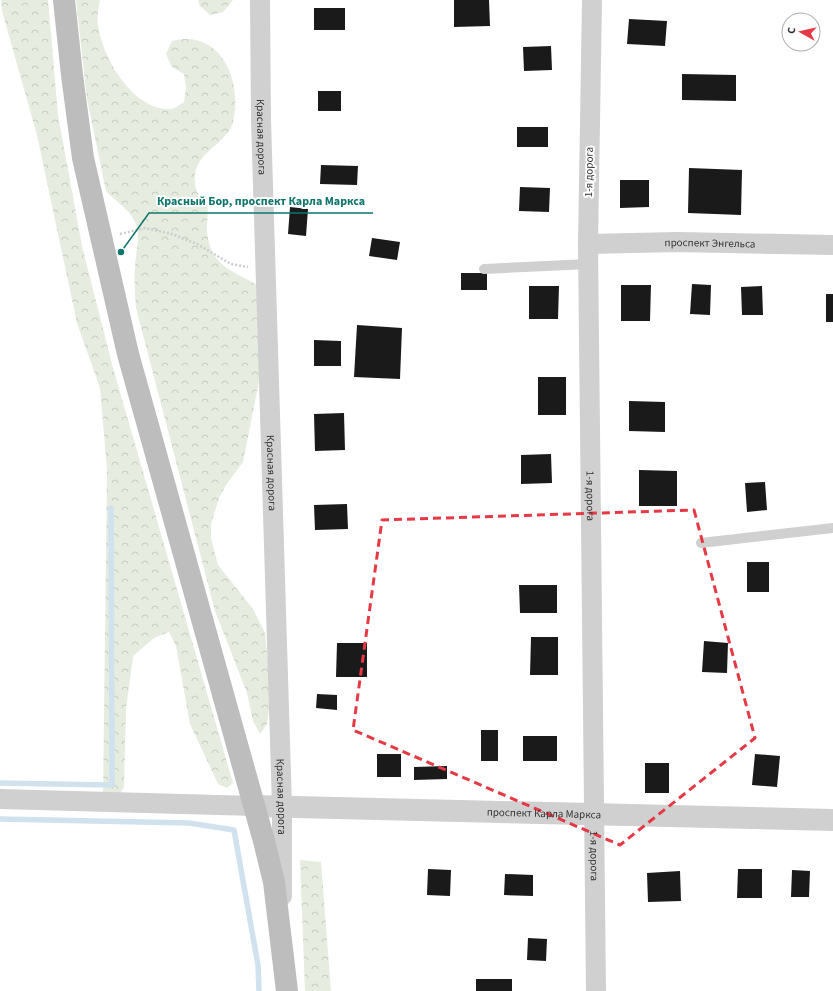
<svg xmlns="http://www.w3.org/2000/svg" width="833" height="991" font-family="'Source Sans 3',sans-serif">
<defs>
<pattern id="forest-crowns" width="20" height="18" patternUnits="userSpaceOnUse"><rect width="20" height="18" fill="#e6ecdf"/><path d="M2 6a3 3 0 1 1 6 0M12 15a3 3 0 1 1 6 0" fill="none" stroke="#c6cbc0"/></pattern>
</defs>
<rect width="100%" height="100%" fill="#fff"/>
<path fill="url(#forest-crowns)" d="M1,0h47l10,115 24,131 31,122 120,415 -6,5 -9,-4 -28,-60 -14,-78 -7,-14 -15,6 -21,18 -7,53 -2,78 -7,11 -14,1 4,-330 -7,-81 -23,-65 -40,-188 -35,-124z
M76,0h24c-1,8 -4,17 -2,25 4,32 35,86 73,84 4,0 9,-5 13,-7l2,-14 -2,-14 -12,-7 -6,-13 6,-13c49,-13 71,41 61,81 -5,19 -29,27 -36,45 -3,6 -3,21 1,27 2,3 6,5 8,9 4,9 0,18 1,27 3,37 25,40 52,56l2,85 -18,91 -17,23 -7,13 -8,26v14l7,27 35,44 12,24 6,61 -4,30 -7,10 -7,-13 -6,-28 -32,-82 -79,-303c-1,-14 -2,-29 -1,-43 1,-14 6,-30 0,-43 -4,-11 -21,-22 -29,-31l-19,-92z
M198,0h35l-10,12 -13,3 -10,-9z
M300,860l21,2 10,129h-26z"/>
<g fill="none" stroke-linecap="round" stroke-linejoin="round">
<path stroke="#cfe2ee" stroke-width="5.5" d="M0,783l112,2 -1,-277
M0,819l189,4 45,7 24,135 1,26"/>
</g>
<path fill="#1a1a1a" d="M454,0h35l1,26 -36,1z
M314,8h31v22h-31z
M629,19l38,2 -2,25 -38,-2z
M551,46l1,24 -28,1 -1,-24z
M682,74l54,1v26l-54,-1z
M318,91h23v20h-23z
M517,127h31v20h-31z
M321,165l37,1 -1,19 -37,-1z
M689,168l53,2 -1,45 -53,-2z
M620,180h29v27l-29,1z
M520,187l30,1 -1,24 -30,-1z
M290,207l18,2 -2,27 -18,-2z
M372,238l28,4 -3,18 -28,-4z
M461,273h26v17h-26z
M692,284l19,1 -1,30 -20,-1z
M621,285h30l-1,36h-29z
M529,286h30l-1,33h-29z
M762,286l1,29h-21l-1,-28z
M826,294h7v28h-7z
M357,325l45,3 -2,51 -46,-2z
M314,340l27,1v25h-27z
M538,377h28v38h-28z
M629,401l36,1v30l-36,-1z
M344,413l1,37 -30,1 -1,-37z
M551,454l1,29 -31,1v-29z
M639,470l38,1v35h-38z
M765,482l2,28 -20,2 -2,-29z
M347,504l1,25 -33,1 -1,-25z
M747,562h22v30h-22z
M519,585h38v28h-37z
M531,637h27v38h-28z
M704,641l24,2 -1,30 -25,-1z
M337,643h30v34h-31z
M317,694l20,1v15l-21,-2z
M481,730h17v31h-17z
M523,736h34v25h-34z
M377,754h24v23h-24z
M755,754l25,2 -3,31 -25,-2z
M645,763h24v30h-24z
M447,766v13l-33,1v-13z
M428,869l23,1 -1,26 -23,-1z
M738,869h24v29h-25z
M792,870l18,1 -1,26h-18z
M680,871l1,30 -33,1 -1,-29z
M505,874l28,1v21l-29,-1z
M528,938l19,1 -1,22 -19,-1z
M476,979h36v12h-36z"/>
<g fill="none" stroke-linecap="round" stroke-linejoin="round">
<path stroke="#cdcdcd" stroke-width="2.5" stroke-dasharray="2 2" stroke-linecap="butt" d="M120,234l25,-6 27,6 25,10 34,20 17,3"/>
<path stroke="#d0d0d0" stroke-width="10" d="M484,269l105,-5
M701,543l132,-15"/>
<g stroke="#d0d0d0" stroke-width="20">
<path id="s1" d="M260,0l1,120 21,687v89"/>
<path id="s2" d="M592,0l-4,244 8,747"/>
<path id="s3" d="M588,244l90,-2 155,3"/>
<path d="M0,799l255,7"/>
</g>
<path stroke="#d0d0d0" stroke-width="22" id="s4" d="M255,806l578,14"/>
<path stroke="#bdbdbd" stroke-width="22" d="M64,0l8,75 11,83 45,196 136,487 10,41 13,109"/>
</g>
<path fill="none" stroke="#e63946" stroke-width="3" stroke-dasharray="8 5" stroke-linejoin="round" d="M694,510l61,228 -135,107 -267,-115 29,-210z"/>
<g text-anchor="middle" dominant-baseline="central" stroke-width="4" stroke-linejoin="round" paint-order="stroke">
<g font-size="11" fill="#333" stroke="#fff">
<text stroke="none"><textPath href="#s1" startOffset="137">Красная дорога</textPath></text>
<text transform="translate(589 172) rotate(-89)">1-я дорога</text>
<text stroke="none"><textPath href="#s3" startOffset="122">проспект Энгельса</textPath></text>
<text stroke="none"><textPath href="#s1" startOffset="473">Красная дорога</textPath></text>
<text stroke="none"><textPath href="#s2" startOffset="496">1-я дорога</textPath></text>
<text stroke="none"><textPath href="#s1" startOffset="797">Красная дорога</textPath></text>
<text stroke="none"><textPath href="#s4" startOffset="289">проспект Карла Маркса</textPath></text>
<text stroke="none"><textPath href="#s2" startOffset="856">1-я дорога</textPath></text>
</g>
</g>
<path fill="none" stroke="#0f766e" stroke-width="1.5" d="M121 252L149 213H373"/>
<circle fill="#0f766e" stroke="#fff" stroke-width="1.5" cx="121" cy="252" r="4"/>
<g font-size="12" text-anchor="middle" font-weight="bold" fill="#0f766e" stroke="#fff" stroke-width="4" stroke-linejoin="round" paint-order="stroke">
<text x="261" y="205">Красный Бор, проспект Карла Маркса</text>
</g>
<g transform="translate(801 32) rotate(278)"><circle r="19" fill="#ffffff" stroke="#adadad"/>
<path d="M0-3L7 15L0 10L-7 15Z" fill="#e63946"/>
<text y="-6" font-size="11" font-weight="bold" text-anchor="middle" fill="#333333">С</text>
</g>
</svg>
